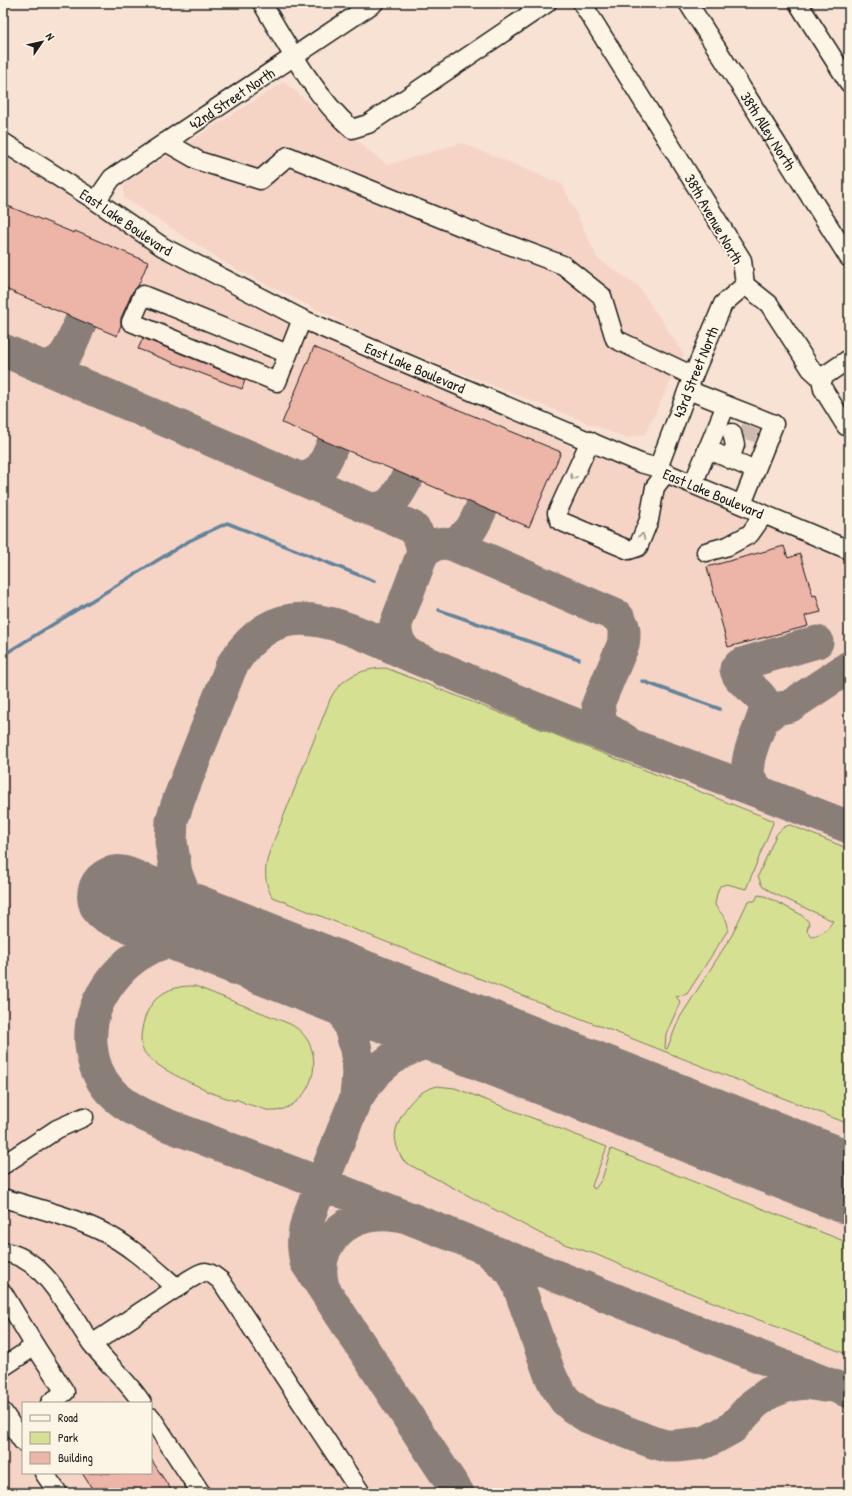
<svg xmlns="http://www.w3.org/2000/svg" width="852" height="1496" font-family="'Patrick Hand',sans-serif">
<rect width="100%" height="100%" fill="#f8e2d3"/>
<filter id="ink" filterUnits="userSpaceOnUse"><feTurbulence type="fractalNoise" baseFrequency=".025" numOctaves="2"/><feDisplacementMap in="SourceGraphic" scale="8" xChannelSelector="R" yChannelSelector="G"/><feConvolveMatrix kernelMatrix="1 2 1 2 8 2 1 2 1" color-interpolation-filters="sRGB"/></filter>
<g filter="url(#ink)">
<path fill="#f5d4c6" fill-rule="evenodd" d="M284,82l103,83 75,-22 100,41 36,75 40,27 46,68 -39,80 -19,4 -246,-97 -148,-74 -108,-69v-15z
M3,152l307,174 260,120 279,112v935h-846zM23,1403h128v70h-128z"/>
<path fill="#d5e093" stroke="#787e58" d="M386,668l386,152 1,3 -27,66 -19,-5 -7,2c-3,5 -4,12 -5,19 5,9 14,13 13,25l-41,64 -11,3 3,3 1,3 -14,31 -1,14 2,1 12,-30 53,-84 16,-34h7l3,-6 7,1 35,18 9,8 -2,9 5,6c9,-2 16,-8 21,-16l-60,-28 -11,-7 -4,-10 18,-41c4,-5 8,-9 14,-10l59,24v275l-577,-227c-8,-16 -8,-27 -3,-44l62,-156c11,-20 32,-29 55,-29z
M195,986l95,38c39,20 27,80 -14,87 -7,1 -24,-6 -32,-8l-1,-1 -7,-3 -1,2 -29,-10 -1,-2c-15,-6 -55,-24 -62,-39 -3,-6 -2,-14 -1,-21 5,-29 23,-44 53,-43z
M437,1086l18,2 152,59 -14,36 -1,4 3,2 7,-10 9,-30 238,94v112l-208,-81 -46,-20 -28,-9 -22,-9 -139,-73c-4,-3 -6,-8 -8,-13 -5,-14 -3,-22 4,-35 9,-16 18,-24 35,-29z"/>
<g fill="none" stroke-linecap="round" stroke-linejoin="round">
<path stroke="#62839b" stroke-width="3.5" d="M439,610l140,49
M3,655l186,-114 38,-18 147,58
M642,681l78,28"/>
<path stroke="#8a7f78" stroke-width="33" d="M3,350l409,177c8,8 11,17 10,28l-26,69c-1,14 4,21 13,31
M39,366c27,3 33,-24 42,-45
M298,478c23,0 27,-16 35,-34
M369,508c22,4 30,-15 39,-32
M452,544c19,-10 21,-17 30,-37
M422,555c8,-11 19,-14 32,-10l163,71c8,9 8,17 6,29l-25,59 3,19 6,6 18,11
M762,720l14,-11 14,-3 59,-39
M760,792c-6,-6 -12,-13 -12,-22 -2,-17 14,-44 18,-63 -5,-18 -28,-23 -30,-38l5,-5 76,-22
M205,930l-16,-23 -13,-34 -5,-31 1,-22 7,-21 52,-132c13,-22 33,-43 60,-47 38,-6 90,23 125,38 44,18 87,38 131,55 63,26 128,47 191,71 38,14 74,29 111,43
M210,932c-47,7 -83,19 -108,63 -17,29 -15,70 8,96 23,25 66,37 97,49 38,15 77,29 116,44 175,69 351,139 526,208
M331,979c6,11 10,23 14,35 13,33 16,52 10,87
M490,1252l22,20 6,12 31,88 5,11 11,17 8,7 15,10 64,25 14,4h10l27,-3 9,-4 20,-11 22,-24 15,-11 15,-6 13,-3 10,-1 17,3
M323,1287c-12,-47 29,-79 74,-71
M458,1493l-152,-231c-4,-18 -3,-27 2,-44l46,-115c22,-41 58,-65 105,-63 14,0 27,3 40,6"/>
<path stroke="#8a7f78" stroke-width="82" d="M118,896l731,287"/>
</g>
<path fill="#edb4a8" stroke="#1c1c1c" d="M3,204l71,29 1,-2 73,31 -10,24 -5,5 -12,27v7l-4,11 -114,-48z
M143,338l102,42 -3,9 -104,-40z
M314,347l85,38 162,67 -32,75 -247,-104z
M784,546l4,12 12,-4 13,42 3,-1 5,17 -16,4 3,10 -80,21 -21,-80z
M151,1459l22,34h-78l-13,-20h69z"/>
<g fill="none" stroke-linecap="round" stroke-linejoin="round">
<path stroke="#ccbaae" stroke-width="18" stroke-dasharray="18 9" stroke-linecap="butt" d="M746,439l5,-12"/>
<g stroke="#1c1c1c" stroke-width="21">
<g id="minor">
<path d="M262,3c25,42 53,94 90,126l16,-5 179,-121"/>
<path d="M582,3l160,257 3,25 24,19 42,65 10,9 2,11 23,37h3"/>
<path id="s1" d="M688,3l161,255"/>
<path d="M798,3l51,80"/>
<path id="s2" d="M3,142l93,59 67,46 139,72 338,144 18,5 8,5 183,77"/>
<path d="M166,142l33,19 61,19 28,-24 184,75 91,34 39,31 13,43 78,37"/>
<path id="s3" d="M96,201l16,-23 262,-175"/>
<path d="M288,354l-145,-59 -12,27 146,60 25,-63"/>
<path d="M821,378l28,-19"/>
<path d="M688,390l86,34 -32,80"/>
<path d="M590,441l-33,72 3,8 69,29 9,-3 11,-27 6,-33 11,-14"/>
<path d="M707,449l48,21"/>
<path d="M730,459l5,-14 -3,-12"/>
<path id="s4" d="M658,468l35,-92 30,-72 22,-19"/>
<path d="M693,484l33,-79"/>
<path d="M706,552l22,-6 22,-12 14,-20"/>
<path d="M3,1165l54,-36 27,-12"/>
<path d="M3,1198c33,10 67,18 98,33 29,14 52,36 76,57"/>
<path d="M3,1252c43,5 66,61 89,92 16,21 36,37 50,59"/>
<path d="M3,1293l32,53"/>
<path d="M92,1344l98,-65c16,-9 16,-10 31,2l140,212"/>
<path d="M3,1367l32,-21 30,46 -15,11"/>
<path d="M3,1412l20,30"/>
<path d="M151,1417l50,76"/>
<path d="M44,1473l14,20"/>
</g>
</g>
<use href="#minor" stroke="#fcf5e5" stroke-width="18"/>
</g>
<defs><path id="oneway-chevron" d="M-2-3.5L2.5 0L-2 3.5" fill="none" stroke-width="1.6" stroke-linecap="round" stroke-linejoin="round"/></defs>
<g stroke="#97938b">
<use href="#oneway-chevron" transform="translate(573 477) rotate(114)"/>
<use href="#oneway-chevron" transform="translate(642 536) rotate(-68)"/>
</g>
</g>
<g text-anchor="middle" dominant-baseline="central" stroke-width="4" stroke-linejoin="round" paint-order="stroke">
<g font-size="15" fill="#1c1c1c" stroke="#fcf5e5">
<text stroke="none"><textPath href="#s3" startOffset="172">42nd Street North</textPath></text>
<text stroke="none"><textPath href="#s1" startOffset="151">38th Alley North</textPath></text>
<text transform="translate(714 219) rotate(60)">38th Avenue North</text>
<text stroke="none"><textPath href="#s2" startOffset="147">East Lake Boulevard</textPath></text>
<text stroke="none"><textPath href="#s2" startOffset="471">East Lake Boulevard</textPath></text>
<text stroke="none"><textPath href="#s4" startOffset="103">43rd Street North</textPath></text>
<text stroke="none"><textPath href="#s2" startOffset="795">East Lake Boulevard</textPath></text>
</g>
</g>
<rect width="852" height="1496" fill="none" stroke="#fcf5e5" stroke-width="16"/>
<rect x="8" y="8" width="836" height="1480" fill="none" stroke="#1c1c1c" stroke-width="1.5" filter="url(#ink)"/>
<rect x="22" y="1402" width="130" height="72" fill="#fcf5e5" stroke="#a29e95"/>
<rect x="30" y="1415" width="20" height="6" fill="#fcf5e5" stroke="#a29e95"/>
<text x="58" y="1422" font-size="12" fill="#1c1c1c">Road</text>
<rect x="30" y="1432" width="20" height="12" fill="#d5e093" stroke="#a29e95"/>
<text x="58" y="1442" font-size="12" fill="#1c1c1c">Park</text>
<rect x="30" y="1452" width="20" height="12" fill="#edb4a8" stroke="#a29e95"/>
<text x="58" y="1462" font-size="12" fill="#1c1c1c">Building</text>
<g transform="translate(42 42) rotate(56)" stroke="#fcf5e5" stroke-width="3" paint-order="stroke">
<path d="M0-3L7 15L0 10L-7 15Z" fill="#1c1c1c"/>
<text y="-6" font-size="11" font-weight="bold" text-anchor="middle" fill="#1c1c1c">N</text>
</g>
</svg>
